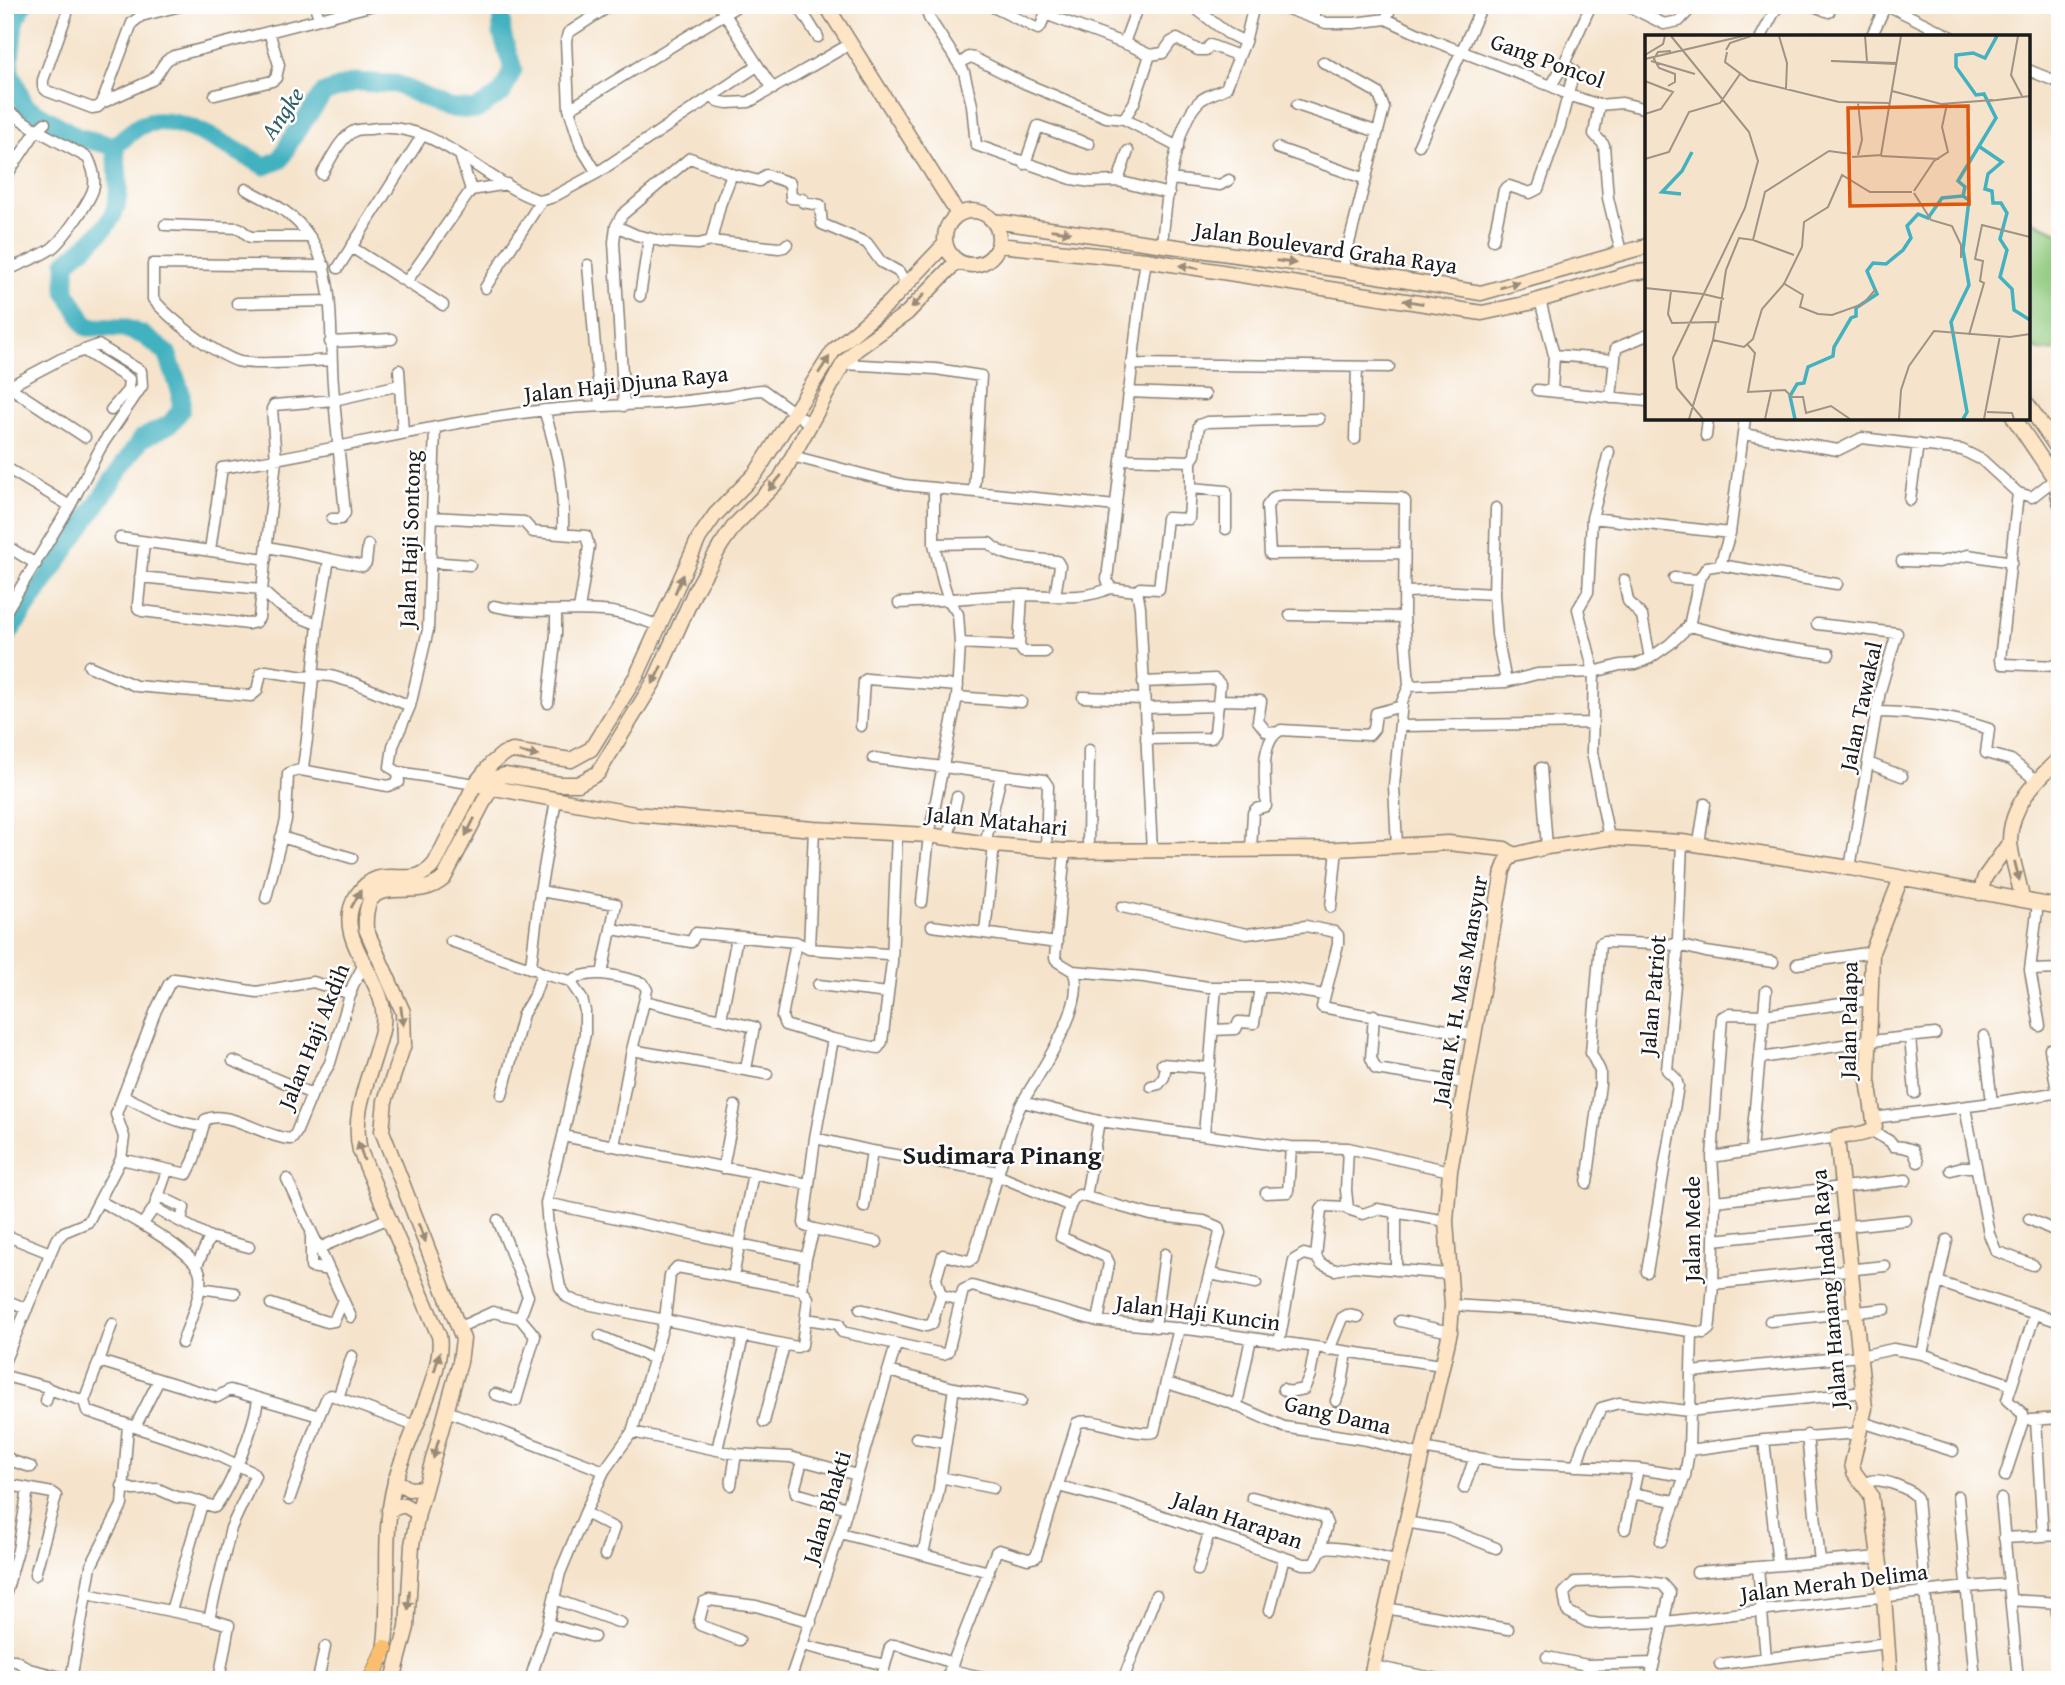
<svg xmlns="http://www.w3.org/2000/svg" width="2065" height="1685" font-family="'Gentium Book Plus',serif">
<rect width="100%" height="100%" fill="#fff"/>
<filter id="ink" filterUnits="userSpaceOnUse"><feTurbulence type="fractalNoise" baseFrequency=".0143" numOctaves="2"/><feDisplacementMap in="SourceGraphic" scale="14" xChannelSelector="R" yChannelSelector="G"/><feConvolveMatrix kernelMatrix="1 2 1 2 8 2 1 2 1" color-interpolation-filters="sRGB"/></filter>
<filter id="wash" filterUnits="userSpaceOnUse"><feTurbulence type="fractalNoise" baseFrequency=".00686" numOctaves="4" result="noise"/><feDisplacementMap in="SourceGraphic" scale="28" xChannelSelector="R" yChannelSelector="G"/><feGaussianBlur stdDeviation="1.57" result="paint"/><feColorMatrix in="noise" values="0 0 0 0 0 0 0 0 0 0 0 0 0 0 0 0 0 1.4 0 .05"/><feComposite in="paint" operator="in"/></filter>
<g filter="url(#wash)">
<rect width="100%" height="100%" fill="#f5e3cb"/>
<path fill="#8fc87c" stroke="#56724c" stroke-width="2" d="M2028,219l32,14v118h-20l-12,-8z"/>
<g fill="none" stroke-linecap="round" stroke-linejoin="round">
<path stroke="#43b1c0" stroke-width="19" d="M23,5l-9,17 -5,47 16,37 52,31 37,9
M5,639l136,-200 29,-15 11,-14v-17l-14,-40 -24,-18 -19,-7 -37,-1 -21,-36v-29c51,-40 59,-50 48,-116 9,-6 17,-15 26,-20 36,-18 93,25 125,40l15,-6 13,-24 31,-43 31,-11 41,2 52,24 28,2 26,-17 11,-24 -11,-35 -1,-29"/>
</g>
</g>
<g filter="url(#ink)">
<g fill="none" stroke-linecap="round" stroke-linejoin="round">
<g stroke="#888074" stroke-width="13">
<path id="street" d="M70,5l-27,75v7l4,4 45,17 6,-1 4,-4 50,-23c10,-8 9,-19 22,-24l200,-51
M315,5l4,14
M611,5l-43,28 -2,8 3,68 12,38 16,26 160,-107
M719,5l54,84
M798,5l20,32
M928,5l-2,4 3,9 35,54 8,33 4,40 96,34 19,3 27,-1 51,13
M989,5l49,24 3,-3 7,-21
M1277,5l49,18h28l32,-4 48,22 117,45 18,9 30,10 23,-2 25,6
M1626,5l38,19 15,-3 15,-16
M1811,5l18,7
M1887,5l65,32
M1195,8l32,25 18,9
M1045,14l86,32 19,9
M1313,18l6,-13
M1386,19l6,-14
M1761,37l17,-32
M1871,37l15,-32
M1124,43l14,-38
M1150,55l13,-2 8,-11 6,-3 21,11h8l4,-5 29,11
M1323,62l55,31 6,15 -42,162
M960,64l9,-7 5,1 50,25 82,34 18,2 54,28
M2028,70l32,13
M1551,86l13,-22 27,-59
M215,95l57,-14 4,-3 3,-13 -10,-33
M713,96l4,5 10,2 22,-1 101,-58
M102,103l30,-80 9,-7 43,-11
M1297,105l81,27
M1599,105l-5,29 10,11 4,53 13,54
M5,109l32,21 51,28c5,10 8,22 5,32 -5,14 -31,51 -42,59 -14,9 -31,15 -46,22
M569,109l170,-104
M1124,119l10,-16 16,-48
M1419,145l62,-137
M1277,148l89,31
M460,155l11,35 36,-6
M1025,164l13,-38 51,18
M322,174c8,-13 18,-36 32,-43 4,-2 11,-2 16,-2 68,-11 112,54 171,72l12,-4 44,-24
M5,178l32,-48 8,-7
M1171,179l49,6 9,-5
M1118,181l10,-30
M246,189c25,13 48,24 64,48 27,39 19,101 23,147 3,43 8,86 12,129l-4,6h-9
M165,225l74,3 11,9h60
M616,226l20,9 29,7 33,2 13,-3 68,7 5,-1 3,-3
M1493,240l11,-50 5,-4 21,7 8,-4 22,-63 14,-55 -10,-7
M711,241l9,-36 12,-31
M1162,245c3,-34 12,-123 39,-145 7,-5 17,-8 25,-12l19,-46 9,-37
M351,247l92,58
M1146,260l-6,39 -33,280 3,9 27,3 3,16 12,245
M588,265l12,140
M325,266l-172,-2v35c18,21 58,52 84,62 12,5 77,0 94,-1
M338,268l84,-132
M407,281l64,-91
M485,288l56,-87
M640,296l9,-58
M1540,300l14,55 -2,36
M237,303l92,-2
M330,342l62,-3
M83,350l46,29 -1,11 -17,20
M1554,355l61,5
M843,364l93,5 45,7 -7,115
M1131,364l258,3
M399,370l4,63
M5,384l80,53
M1537,390l110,11
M1128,392l77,3
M1611,398l5,-50 29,-12
M624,406l-10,-164 2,-16 6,-11 68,-57 42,16 27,7 7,-6 24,8 1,15 12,1v3l17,3 2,19 45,19 14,19 18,10 7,12
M544,410c15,47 20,73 19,123
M435,428l-7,202 -18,76 -17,40 -3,21 8,5 77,12
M1743,434l95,16 24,-12 100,12 20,10 36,33
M1706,436l2,-18
M1355,439l2,-72
M792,456l112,29 212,21
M1121,459l70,2 4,-6 4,-30 8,-3 112,-3
M1191,461v27l35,3v38
M5,467l65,39
M2055,479l-23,18 -14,-4 -18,167 2,4 58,2
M1910,500l8,-56
M432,517l92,5 9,10 53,4 3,10 -10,64
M1592,518l138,15
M120,538l146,21
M144,542l-6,62v4l4,3 106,13 8,-2 3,-4 17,-158 -4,-51 2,-4 60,-5 66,-15
M934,544l55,-1c16,17 45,15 68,18l3,5 -5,30
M5,545l31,19
M268,547l61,12
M210,550l12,-82c108,-16 215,-46 324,-58 43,-5 85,-4 127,-8 18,-1 36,-4 53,-6 13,-2 24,-6 37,-6l47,34
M1902,561l37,1 29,-7 44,7
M430,562l40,3
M1720,565l10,-32 15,-115
M140,577l121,12c16,18 34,28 57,35
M1674,578l25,2
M1624,580l4,21 14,15 8,42
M1137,591l3,-3 19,1 8,-71 22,1 2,-31
M1405,592l33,-1 56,3 2,-86
M1494,594l3,41 9,47
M899,603c42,-2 84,-8 125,-8 29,0 59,6 86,-7
M494,606c37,9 71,2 108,5 21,1 40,9 58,15
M5,613l65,-107 32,-61 40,-59 -1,-15 -43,-26 -37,14 -51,27
M1290,615l114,2
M1817,624l80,9 -17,58 -30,177
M1689,626l82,20 58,8
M960,643l59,3 4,6h22
M1019,646l3,-51
M89,666l47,20 115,10 6,-5 4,-18 5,-2 38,6 14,-2 13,1 24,7 55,23
M1143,682l72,-3 5,5 -5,48 -4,6 -65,1
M1409,686l97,-4 31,-8 57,-2 26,-7 16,-1 14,-6 20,-14 19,-18 10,-46 8,-13 13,-2 117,19
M957,697l64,5
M1083,697l61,2
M1219,700l42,1 -3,20 8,10 9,2
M548,703l8,-69v-22
M1145,708l73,-2
M1877,712c40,1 74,4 112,17l-3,24 25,7 26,21
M861,726l3,-45 3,-2 91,7
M1402,726l190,-3
M873,758l171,22 4,6 -2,63
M1868,763l34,13
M1541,768l6,79
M301,770l87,16 11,-4 -1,-10
M556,800l-16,91 -9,74c8,10 26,12 39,16l12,18 3,12v23l-22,102 -17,67 2,24 12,60 7,10 10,5 220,45 5,-2 6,-47 -6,-8
M281,837l71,21
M948,838l9,-41
M1609,838l-17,-86 2,-80 -16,-63 10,-17 4,-74 17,-66
M1699,843l6,-39
M985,844l16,-68
M1397,846l-3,-60 8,-84 7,-16 -5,-69 1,-116 -4,-3 -119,-3 -8,2 -7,9 3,48 134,-1
M1251,850l2,-37 3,-4 10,-3c0,-21 -8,-65 15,-76l88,5 5,-6 2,-16 26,-7
M1065,851l-10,107 3,4 15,9 71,6 64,10h68l48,8
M1088,852l1,-102
M540,891l76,13 -14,70
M266,898l20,-78 2,-46 3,-2 10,-2 2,-3 4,-28 11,-115 11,-65 34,7 3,-3 2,-18
M922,902l7,-67 28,-138 3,-54 -2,-29 -9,-13 -6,-19 -9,-38v-56
M2038,903l-8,67 10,56
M1122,907l125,27 59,-8 29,6 3,3v9l-16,63 151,28
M1331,907l6,-58
M932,926l125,17
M612,929l79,13 5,-9 100,9 13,7 78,5 4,3
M985,932l9,-87
M451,941l82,28
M796,942l-14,75 3,8 48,14 45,9 4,-6 10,-80 5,-130
M809,949l5,-120
M1797,964l75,-12
M2030,970l30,-1
M570,981c23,-14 49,-4 73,2l4,7 -15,60 -18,96
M818,985l70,8
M645,1001l109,26 -8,42
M1374,1015l-3,43 5,11 89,14
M721,1019l16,-82
M1213,1030l23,-1 3,-7 15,1 6,-36
M1984,1036l8,67
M1910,1037l5,56
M833,1039l-18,99 -11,85 1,3 9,3 63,13
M2050,1049l7,43
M632,1050l135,24
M1761,1058l101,-16 73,-8
M233,1061l79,33
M1162,1064l48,4
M1151,1086l8,-2 5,-7 2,-12
M502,1095l21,-81 11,-18 8,-23
M124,1096c25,12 50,27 78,30
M1023,1102l76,19 192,26 57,1 102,23
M1965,1107l24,127 7,17 37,14
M1873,1118l119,-15 68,-11
M1099,1121l-13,76 65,18 53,6 14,6 2,6 -25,97
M1872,1131l19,11 2,4 10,1 10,3 5,12
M1204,1135l12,-148
M563,1136l245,48
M815,1138l57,13 127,21
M1348,1148l-2,42 2,19 15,5 14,-5 69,12
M1751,1151l15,-160
M1712,1157l125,-20
M121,1159l66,15 7,-14 11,-40c22,-12 62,19 87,19l4,-6 16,-39 18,-31 23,-78 13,-24
M723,1168l12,-62
M1951,1170l11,-3h14
M997,1175l73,31
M287,1179l64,138
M1587,1183l13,-99v-13l-9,-18 9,-109 5,-2 73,3 28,7 67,10
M1266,1193l22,-1 3,-45
M159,1196l25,12 -3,13
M1086,1197l-7,-2 -5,4 -4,7 -9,31 45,20 3,6 -11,58
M100,1201c21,12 97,50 100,73 3,19 -12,51 -18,69
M1715,1201l191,-21
M546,1203l260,55
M864,1207l8,-56
M154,1208l56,29 39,10
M2029,1219l31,14
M142,1225l12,-17 13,-37
M5,1235l45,18
M311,1235v32l18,3
M1714,1240l192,-20
M319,1248l70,-30
M1316,1257l5,7 14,6 18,-4 95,8
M197,1265l13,-28
M1396,1270v-58
M1647,1272l31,-186 -2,-7 -9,-9 10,-107 5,-121
M1210,1274l46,9
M733,1277l20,-104
M1938,1282l122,40
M1713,1284l172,-18
M200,1288l35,5
M941,1295l-5,-16 7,-24 26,6 4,-3c9,-31 19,-62 28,-94 6,-20 11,-42 21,-61 16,-29 67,-99 51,-132
M5,1300l22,9
M271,1304l56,18 7,-1 9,-21
M1452,1305l100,6 152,22 5,-4 1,-7 3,-38 2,-83 -3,-44 10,-140 7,-3 35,1 105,-15
M860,1309l66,17 6,-2 9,-29 19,5
M806,1319l33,5 3,8 101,22 5,-2 15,-62 9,-4 126,35 97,9 247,35
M1400,1321l50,11
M1770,1321l115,-12
M112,1324l-13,37 118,36 13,-7 89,26 8,-19 4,-2 84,31
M460,1327l33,-15 27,6
M1155,1327l10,-73
M600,1336l54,23
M1279,1343l15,-83 10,-6 12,3 5,-47 3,-4 22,1
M1329,1350l13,-32 5,-3 11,2
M1922,1354l25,-114
M5,1360l51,-120 8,-8 24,-10 33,-63 3,-22 -8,-23 40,-104 13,-26 5,-5 8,1 75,12 56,-10 38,12
M99,1361l-15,40 3,10 123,41 42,20 3,4 -24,52 -22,91 20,6 -10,55
M888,1371l66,17 67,13
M1691,1372l169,-16 33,-7 29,5 90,31
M5,1376l42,11 2,2 -3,12
M1167,1383l61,19 56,25 83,13 54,15
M49,1389l35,12
M1283,1389l5,3 16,-3 6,-14 5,-27
M495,1394l21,7 19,-65 -15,-18 8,-22 -30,-76
M338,1398l14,-42
M1336,1401l6,-17 5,-32
M1237,1405l14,-67
M447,1411l157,60
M2031,1420l29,-2
M2036,1420l7,116
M764,1422l20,-77
M1862,1422l91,29
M135,1427l24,-47
M632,1432l104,22 54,3 67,18
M1807,1435l13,127
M916,1438l30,5
M1764,1440l14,125
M1423,1448l76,14 139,7 47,7
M717,1450l26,-113
M1689,1450l75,-10 96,-7
M5,1455l7,6 19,6
M802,1461l-7,26 1,6 51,15
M1576,1466l7,-21 18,-37 18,-5 70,8 175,-19
M2005,1476l18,-55v-7l-16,-14 28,-86
M940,1477l53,11
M5,1484l47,9 4,3 -21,79
M731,1485l5,-31
M122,1486l12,4 24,-1 18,8 15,2 24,8c16,-20 40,-82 43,-108
M1058,1486l69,18 176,60h11c3,-5 5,-13 9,-15 9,-6 61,9 74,11
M1464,1488l11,-31
M1867,1489l3,-8c11,-3 41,7 47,17l16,182
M1632,1493l42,8
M1958,1496l17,184
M1252,1497l72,20 3,7 -7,26
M2001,1499l17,181
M289,1500l30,-84
M585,1513l29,15 -9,27
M1405,1522l43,7 48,19
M1625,1529l13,-60
M840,1533l149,39
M2004,1538l56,-3
M1661,1541l24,-65 4,-25 3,-119
M923,1553l15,-59 16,-106
M1758,1567l8,91
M1198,1570l11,-37
M1697,1572l183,-15
M87,1594l122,25
M5,1596l13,-46 10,-61
M554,1599l67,24
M2011,1600l49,3
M2056,1603l4,36
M1385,1608l123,21
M1270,1610l14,-52
M171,1611l31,-107
M548,1624l46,13
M739,1640l-39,-15 -1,-4 5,-19 5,-2 47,6 55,16
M802,1645l83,20
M1547,1657l40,8 66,-2
M1720,1664l167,-21
M1373,1666l70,14
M5,1668l4,-8h6l14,9 44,11
M950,1670l46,10
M71,1680l20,-114 31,-61 6,-80
M318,1680l7,-33
M530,1680l18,-56 12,-51 25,-60 19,-42 28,-39 33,-113 5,-44 7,-8 125,23 4,-32 8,-29
M790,1680l50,-147 56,-188
M881,1680l9,-33 3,-2 8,1 52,17
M946,1680l50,-128 3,-2 29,9 8,-2 41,-134c17,-8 54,14 77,9l25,-104
M1123,1680l33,-85
M1650,1680l20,-87 -8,-9 -31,-4 -56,2 -11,11 3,18 20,11 13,2 65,-2 302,-35 42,-3"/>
</g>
<g stroke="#888074" stroke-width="17">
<path id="secondary" d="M826,5l132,209
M945 238a27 27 0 1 1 54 0a27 27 0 1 1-54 0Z
M993,221l349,49 139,23 166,-47
M998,245l148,15 336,53 47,-10 102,-30 16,-2
M2028,405l32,47
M2014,418l41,61 5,23
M483,786l152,28 179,15 115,6 65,10 71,6 272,-2 111,-6 57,6 9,6
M1980,893l5,-16 25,-35
M2022,900c-2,-19 -11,-40 -12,-59 0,-35 26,-61 50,-83
M395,1480l14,9 16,-1
M389,1510l15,-5 14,8
M383,1658c10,-58 -3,-119 12,-176 9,-36 51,-113 44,-146l-79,-185c-8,-34 6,-66 16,-99 4,-14 9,-27 7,-42 -4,-37 -52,-76 -26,-115 25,-37 53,0 78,-32l40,-79 16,-20 12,-10 10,-3 58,9 20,-11 46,-74 62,-137 16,-23 41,-42 78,-123 55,-47 56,-59
M393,1680l14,-53 5,-82 6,-32 42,-151 3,-23 -81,-208 3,-30 19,-57 -1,-32 -37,-83c-4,-65 48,-22 78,-51l52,-100 9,-3 55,9h18l20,-11 57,-93 40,-89 26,-46 14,-20 45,-46 63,-115 14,-15 50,-36 50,-52
M1370,1680l80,-348 2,-27 -6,-84 4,-50 53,-300 4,-10 7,-6 33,-8 62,-9 73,4 168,26 210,39
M1890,1680l-6,-84 -13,-101 -17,-23 -2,-8 13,-56 -28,-271c12,-2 30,-1 38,-10l-7,-47 4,-128 29,-74"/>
</g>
<g stroke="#888074" stroke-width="18">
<path id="primary" d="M371,1680l14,-32"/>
</g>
<use href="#street" stroke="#fff" stroke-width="10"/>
<use href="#secondary" stroke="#fde5c5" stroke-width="14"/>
<use href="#primary" stroke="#fabe6e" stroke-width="16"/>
</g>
<defs><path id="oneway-solid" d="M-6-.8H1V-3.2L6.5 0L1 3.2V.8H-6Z" transform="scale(1.75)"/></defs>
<g fill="#988b79">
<use href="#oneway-solid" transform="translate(1061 231) rotate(8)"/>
<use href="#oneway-solid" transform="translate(1286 262) rotate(8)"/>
<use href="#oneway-solid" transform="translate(1189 267) rotate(-171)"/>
<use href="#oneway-solid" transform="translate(1510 285) rotate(-16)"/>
<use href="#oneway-solid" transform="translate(918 301) rotate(133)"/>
<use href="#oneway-solid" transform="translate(1413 302) rotate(-171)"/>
<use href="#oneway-solid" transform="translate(824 365) rotate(-57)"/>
<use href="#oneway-solid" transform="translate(775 483) rotate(130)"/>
<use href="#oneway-solid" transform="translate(679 584) rotate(-67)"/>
<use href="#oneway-solid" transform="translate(657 675) rotate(116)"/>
<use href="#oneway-solid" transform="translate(529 754) rotate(11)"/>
<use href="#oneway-solid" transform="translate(470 827) rotate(117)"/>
<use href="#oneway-solid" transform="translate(2017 871) rotate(76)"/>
<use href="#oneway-solid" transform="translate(356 899) rotate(-61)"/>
<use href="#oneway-solid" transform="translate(402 1016) rotate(83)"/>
<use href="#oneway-solid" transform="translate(361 1151) rotate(-108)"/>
<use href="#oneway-solid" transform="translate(422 1233) rotate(68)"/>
<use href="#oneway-solid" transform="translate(437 1362) rotate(-74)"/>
<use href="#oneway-solid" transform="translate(436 1449) rotate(106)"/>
<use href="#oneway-solid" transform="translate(409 1600) rotate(93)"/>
</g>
</g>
<g text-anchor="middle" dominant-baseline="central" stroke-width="5" stroke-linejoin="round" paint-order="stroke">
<g font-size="23" fill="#1c1c1c" stroke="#fff">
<text transform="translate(1548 60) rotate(20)">Gang Poncol</text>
<text transform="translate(1326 247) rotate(8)">Jalan Boulevard Graha Raya</text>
<text transform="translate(626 383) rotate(-6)">Jalan Haji Djuna Raya</text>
<text transform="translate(409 539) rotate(-88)">Jalan Haji Sontong</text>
<text transform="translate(1860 706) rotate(-78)">Jalan Tawakal</text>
<text transform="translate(997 820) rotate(6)">Jalan Matahari</text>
<text transform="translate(1459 990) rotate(-80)">Jalan K. H. Mas Mansyur</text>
<text transform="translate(1652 995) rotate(-85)">Jalan Patriot</text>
<text transform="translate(1848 1020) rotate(-89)">Jalan Palapa</text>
<text transform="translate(313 1036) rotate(-68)">Jalan Haji Akdih</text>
<text transform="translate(1691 1229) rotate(-90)">Jalan Mede</text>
<text transform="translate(1828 1289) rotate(-95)">Jalan Hanang Indah Raya</text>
<text transform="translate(1198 1312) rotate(7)">Jalan Haji Kuncin</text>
<text transform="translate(1338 1414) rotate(13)">Gang Dama</text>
<text transform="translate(826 1507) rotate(-73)">Jalan Bhakti</text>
<text transform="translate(1238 1519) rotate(19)">Jalan Harapan</text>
<text transform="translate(1834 1582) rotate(-7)">Jalan Merah Delima</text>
</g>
<g font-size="24" font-style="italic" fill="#2e5f66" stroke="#fff">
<text transform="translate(282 113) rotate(-56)">Angke</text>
</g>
<g font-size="26" font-weight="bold" fill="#1c1c1c" stroke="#fff">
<text x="1002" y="1154">Sudimara Pinang</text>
</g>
</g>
<g transform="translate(1645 35)">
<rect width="385" height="385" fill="#f5e3cb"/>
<path fill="none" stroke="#43b1c0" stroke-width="3.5" d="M335,112l22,15 -14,12 -3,15 7,2 1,12h8l6,10 -7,26 7,11 -7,27 12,12 2,21 16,10M36,159l-19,-2 20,-21 10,-19M318,161l6,4 -6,50 6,35 -18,37 16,90 -4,7M150,384l-5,-23 7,-12 7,-1 4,-16 25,-11 1,-9 17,-29 5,-2v-8l21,-14 -10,-23 6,-8 13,1 17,-14 8,-12 -4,-12 11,-12 10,4 14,-20 21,-2 2,-9 -7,-6 38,-63 -12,-24 -8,1 -20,-28v-12l17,-2 12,5 12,-22"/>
<path fill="none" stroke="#9e9385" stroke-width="2" d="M26,1l78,96 9,29 -13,47 -72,150 4,30 26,31M134,1l8,27 -1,26M220,1l2,25M373,1l-7,39 11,21M81,15l4,-7 21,-7M82,17l-2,10 24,18 90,22 50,1M0,20l18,-11 2,-8M0,24l98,-23M6,26l44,13M251,29l-65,-3 66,2M0,46l28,11 -12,17 -16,5M23,51l7,-4v-8l-16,-6 -5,-9 4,-7 13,-1M247,56l49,13 52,-4M344,66l41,-5M213,68l4,37 -4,15M236,121l58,3M207,122l29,-2 20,-119M0,124l24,-7 20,-40 31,-9 20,-29M269,156l20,-30 14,-9 -6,-25 5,-23M269,158l17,27 21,6 9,19v13M108,205l41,15M138,248l20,12 -3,12 18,7 14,1 31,-11 13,-15M0,253l58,6M26,256l-3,23 4,9 44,-1 -3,18 31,7 9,-8 9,-30 22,-25 18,-37 2,-25 24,-15 14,-32 28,17h42M58,259l21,5M73,288l8,-53 13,-32 14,2 12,-48 64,-41 22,3M324,300l15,-52 -4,-2 3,-20 -8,-2 7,-34 48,12M102,309l8,9 -7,39 37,-2 7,7h11l3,16 25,-7 19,13M342,377l25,1 2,6M44,384l24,-79M120,384l6,-27M254,384l2,-29 8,-24 25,-35 76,6 20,-3M339,384l16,-83"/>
<path fill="#de560d" fill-opacity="0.15" stroke="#de560d" stroke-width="3.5" d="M323,71l1,98 -119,2 -2,-98z"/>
<rect width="385" height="385" fill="none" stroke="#1c1c1c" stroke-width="3.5"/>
</g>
<rect width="2065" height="1685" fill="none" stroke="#fff" stroke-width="28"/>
</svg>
